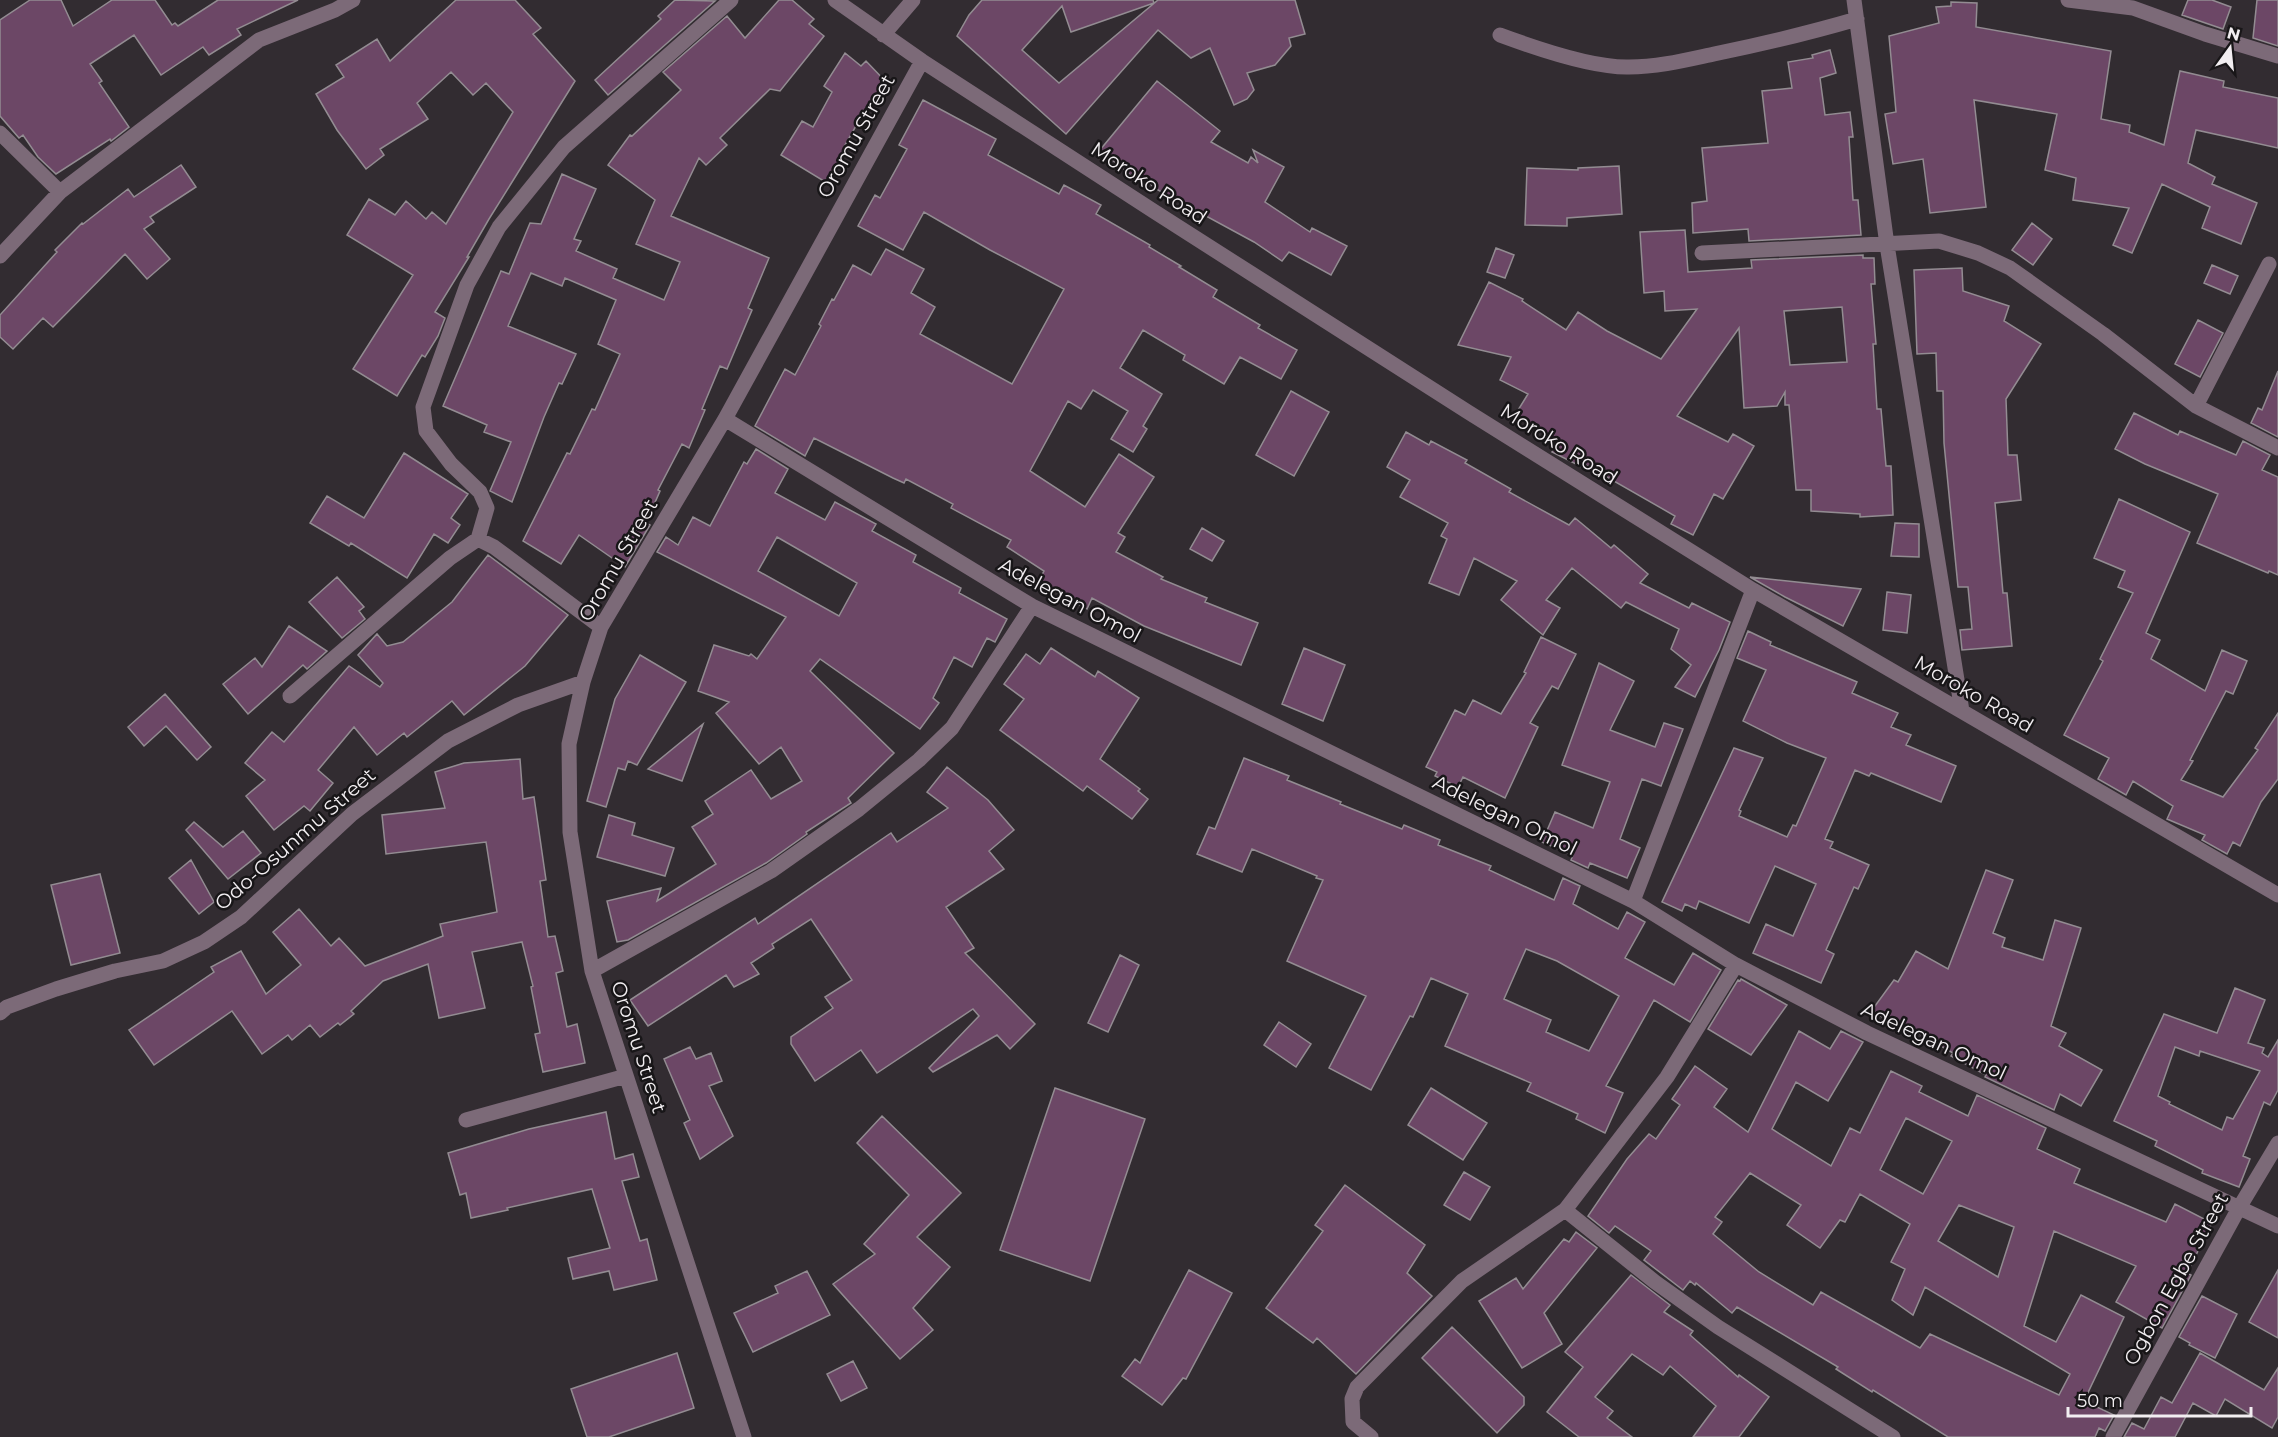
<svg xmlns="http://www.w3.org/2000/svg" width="2278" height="1437" font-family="Montserrat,sans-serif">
<rect width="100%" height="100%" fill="#322c31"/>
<path fill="#6c4766" stroke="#938c92" stroke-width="1.5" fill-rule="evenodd" d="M30,0h31l12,26 39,-26h43l17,25 3,-2 3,3 40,-26h80l-61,29 4,6 -32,20 -6,-8 -42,28 -27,-40 -44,29 12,17 -3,2 30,44 -18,14 -1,-2 -54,35 -18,-17 -15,-22 -4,3 -19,-22v-96z
M456,0h59l26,28 -8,6 42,47 -86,138 -22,38h2l-34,55 10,6 -7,18 -13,21 -3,-2 -25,41 -44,-27 60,-94 -66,-40 22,-36 26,16 11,-14 20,18 6,-7 14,12 67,-112 -27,-29 -13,12 -22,-23 -34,31 11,16 -48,30 4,6 -18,14 -29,-39 -21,-36 28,-17 -8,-12 41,-26 13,22z
M675,0l40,1 -107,94 -13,-15 66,-61 -3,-3z
M779,0h13l22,19 -5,5 15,12 -44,55 -10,-2 -50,49 7,7 -21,20 -7,-7 -28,58 98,42 -21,50 4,2 -25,59 -7,-3 -18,43 3,1 -16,38 -7,-4 -24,46 2,1 -14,32 4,2 -25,42 -46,-32 -18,29 -38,-23 44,-88 3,1 22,-45 3,1 25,-56 -22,-10 18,-44 -51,-22 -3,8 -31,-13 -23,53 68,28 -14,30 -3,-1 -15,34 -32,85 -22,-11 21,-49 -27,-10 3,-7 -44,-19 58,-135 8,3 21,-51 11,1 21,-50 34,15 -22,50 7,2 -5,10 41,18 -4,9 51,22 16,-38 -44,-18 19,-44 -47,-35 22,-30 2,1 49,-46 -18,-18 64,-56 18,22z
M982,0h171l1,3 -83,29 -9,-26 -40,44 37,33 99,-83h137l10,34 -16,4 2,8 -16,19 -28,8 7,17 -7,9 -13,6 -24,-57 -19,10 -33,-28 -92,104 -109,-98 12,-21z
M2188,0h24l19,7 -8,22 -41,-14z
M2257,0h21v46l-25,-8z
M1951,2l26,1 -1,24 135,24 -10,68 29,6 -1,7 35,13 16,-74 44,10 -1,6 55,11v50l-82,-18 -8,33 27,14 -3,7 45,19 -16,41 -39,-16 8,-21 -48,-23 -30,69 -19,-8 16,-37 -56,-8 3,-22 -31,-8 12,-56 -83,-14 12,107 -56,6 -7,-54 -30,5 -8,-50 11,-2 -7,-76 50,-13 -3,-16 15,-1z
M1830,50l6,23 -16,5 5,37 25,-3 3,25h-4l4,63h5l3,35 -112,6 -1,-12 -55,4 -1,-30 15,-2 -5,-53 66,-5 -6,-52 30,-3 -4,-26 25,-4 -1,-3z
M845,53l16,13 5,-5 22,23 -20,21 -24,42 4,2 -21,34 -46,-28 21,-34 11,6 19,-35 -8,-6z
M1157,81l63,50 -9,11 37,21 3,-6 7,6 -5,-13 31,17 -19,35 45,30 2,-4 35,18 -16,29 -42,-23 -7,9 -28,-19 -98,-53 -19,-16 -3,5 -34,-28z
M923,100l73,39 -8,16 71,39 5,-9 37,20 -5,9 54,31 -1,2 32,19 -2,1 38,23 -4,7 47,28 -2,3 39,22 -16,29 -41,-22 -16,27 -41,-24 2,-5 -42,-25 -23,38 42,26 -19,32 4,3 -14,23 -22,-13 17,-28 -35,-21 -12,19 -13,-8 -38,70 55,36 34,-53 35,23 -36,56 7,4 -9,15 47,25 -2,2 46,19 -2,4 53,21 -17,42 -97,-39 -52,-28 -5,11 -49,-27 6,-11 -37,-24 4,-7 -60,-32 2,-4 -47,-25 -2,4 -11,-5 -79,-40 -9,18 -50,-30 30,-57 10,6 26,-49 -2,-2 13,-25 2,1 19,-35 18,10 15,-26 38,20 -13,24 24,14 -15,27 92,50 52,-95 -74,-39 -66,-38 -21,38 -45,-24 17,-31 5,3 27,-49 -8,-4z
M181,165l15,22 -46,30 4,5 -10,7 26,30 -23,20 -22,-25 -72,73 -10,-9 -30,31 -13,-12v-22l57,-63 -2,-2 27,-27 1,1 45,-35 6,8z
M1619,166l3,48 -55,4v8l-42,-1 2,-57 51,2v-2z
M2032,223l20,16 -19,26 -21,-15z
M1685,230l3,42 64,-4 -1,-8 112,-5v3h11l1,26h-4l5,60h-3l4,65h4l5,57h5l2,49 -33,2v-3l-49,-3v-21h-15l-7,-85h-4v-13l-8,14 -33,2 -5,-80 -62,88 51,26 5,-8 21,12 -31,53 -9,-5 -21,41 -22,-11 4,-8 -89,-51 -2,3 -32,-16 6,-11 -43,-26 13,-21 -28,-14 11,-23 -53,-12 31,-63 34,17 -1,2 44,29 12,-18 29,19 54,28 36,-50 -32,2 -1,-20 -20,2 -4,-61zM1842,307l5,55 -57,3 -6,-54z
M1496,248l18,7 -9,23 -18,-6z
M2212,265l26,11 -8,18 -26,-11z
M1962,268l1,23 46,15 -5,15 37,23 -35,55 2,56h9l4,45 -26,3 8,90h4l5,53 -50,4 -2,-20 12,-1 -4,-42h-10l-14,-144 -1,-52h-6l-1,-38 -19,1 -3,-84z
M2198,320l25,13 -23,44 -25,-13z
M2278,371v66l-27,-14 7,-15 4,2z
M1291,391l38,21 -35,64 -38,-21z
M2134,413l44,22 2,-4 56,24 7,-14 27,14 -8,15 16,7v98l-9,-4 -1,2 -71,-30 21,-49 -73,-30 -30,-15z
M1406,432l23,13 2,-4 36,19 -2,3 46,26 -2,3 60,33 6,-7 36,30 3,-3 34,29 -8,9 49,25 3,-5 38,19 -11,28 -24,47 -20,-10 16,-22 -20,-16 8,-20 -53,-27 -5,6 -49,-40 -26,32 14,8 -17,27 -42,-35 16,-19 -43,-23 -15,37 -30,-12 18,-44 -6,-3 7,-13 -48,-26 10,-17 -23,-13z
M756,449l32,20 -13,24 50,27 10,-18 41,22 -4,7 44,24 -3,7 48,26 -2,5 48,26 -12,23 -8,-4 -15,29 -18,-10 -21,41 6,5 -19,26 -100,-70 -10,12 84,82 -46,45 3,5 -45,29 1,2 -41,29 -138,77 -11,2 -10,-41 54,-13 -4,13 59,-37 -24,-37 21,-13 -8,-13 46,-31 20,29 31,-18 -21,-34 -22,17 -43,-51 13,-11 -31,-11 16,-46 35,11 2,-2 6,5 29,-42 -129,-65 9,-15 12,8 15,-28 17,9 34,-64 3,2zM777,537l80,46 -18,33 -81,-45z
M404,453l64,41 -17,24 9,7 -12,18 -14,-9 -27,44 -56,-35 -2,3 -39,-23 17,-27 37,22z
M2119,499l71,33 -44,101 14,7 -9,19 54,32 17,-41 25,11 -14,33 -7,-3 -36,69 3,1 -12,19 42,17 35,-47 -3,-2 23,-35v66l-17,23 -21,44 -7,-4 -6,12 -25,-14 3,-5 -38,-16 6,-13 -40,-25 -7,14 -28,-16 11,-21 -45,-23 39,-74 -3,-2 33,-66 -15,-6 7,-16 -31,-13z
M1895,523l24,1v33l-28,-1z
M1202,528l22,13 -12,20 -22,-12z
M488,555l80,60 -43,51 -61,49 -12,-14 -45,36 -3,-4 -27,22 -23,-28 -36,43 15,13 -23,28 -6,-5 -30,24 -28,-34 19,-16 -20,-17 27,-31 12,10 65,-76 31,21 3,-4 -25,-28 19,-21 10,12 16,-4 49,-40z
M337,577l27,30 -5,4 6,8 -23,19 -33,-36z
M1750,577l111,12 -18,37 -58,-29z
M1887,592l24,3 -4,38 -24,-3z
M289,626l38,25 -20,18 -4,-4 -55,49 -25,-30 32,-26 7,9z
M1748,631l23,11 -1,3 87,37 -5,11 46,20 -7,14 20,8 -5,10 50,21 -15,36 -70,-29 -2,3 -14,-6 -30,69 8,3 -3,6 39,17 -11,24 -4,-2 -28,63 8,4 -13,29 -68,-30 13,-29 27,12 23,-52 -41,-18 -26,57 -50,-22 -3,8 -11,-5 -3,7 -20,-9 72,-154 29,10 -24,52 2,1 -2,5 48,21 6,-12 3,1 30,-68 -39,-15 -44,-22 23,-51 -29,-12z
M1541,637l35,17 -18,35 -6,-3 -22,37 8,4 -33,71 -42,-21 -5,10 -23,-11 2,-4 -11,-5 29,-57 10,5 8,-15 28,14 25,-41 -2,-1z
M1051,648l44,29 3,-6 41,27 -39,61 40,30 -2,2 10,8 -16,20 -45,-33 -4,5 -83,-61 24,-31 -20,-15 22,-30 14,10z
M1304,648l41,17 -22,56 -41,-17z
M640,655l46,27 -49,83 -9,-4 -3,9 -7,-2 -12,39 -19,-6 28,-102z
M1599,663l35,18 -24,49 45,17 9,-24 19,6 -22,57 -19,-7 -22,60 20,9 -13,30 -37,-15 -2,5 -17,-8 2,-5 -31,-13 13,-30 38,16 17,-46 -48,-17z
M165,694l46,53 -14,13 -31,-34 -22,20 -16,-19z
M703,724l-21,57 -34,-12z
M1244,758l45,18 -2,4 54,22 -1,2 62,25 2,-4 36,15 -2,5 53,21 -2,4 65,30 9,-22 17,8 -7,18 45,25 9,-17 18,10 -20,36 49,27 19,-32 28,17 -31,52 -36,-22 -48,86 17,7 -18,40 -29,-14 2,-5 -51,-23 4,-8 -86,-37 23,-52 -37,-16 -18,39 -3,-1 -39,74 -42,-22 37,-72 -79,-35 36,-81 -7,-2 1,-2 -65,-27 -10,23 -45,-18 12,-27 6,2zM1526,949l31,12 62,35 -30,55 -43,-19 5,-12 -47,-21z
M520,759l3,40 11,-2 12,83 -6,1 8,56 7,-1 8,35 -7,2 11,54 10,-3 8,39 -42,9 -8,-38 5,-1 -9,-46 2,-1 -11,-44 -50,10 13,56 -46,10 -11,-54 -45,17 -32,30 3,3 -14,11 -2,-2 -18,14 -10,-12 -18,15 -4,-5 -26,19 -30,-43 -78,54 -25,-35 85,-58 -3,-5 30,-16 25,43 35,-29 -28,-33 26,-23 32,37 8,-8 26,28 78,-30 -3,-12 57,-12 -11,-70 -100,12 -4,-39 63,-7 -10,-36 29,-9z
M947,767l41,33 26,30 -25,21 15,18 -58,38 28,41 -9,5 70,71 -25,25 -13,-14 -64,37 -4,-4 50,-52 -6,-7 -96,64 -16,-23 -46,31 -24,-37v-7l42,-29 -8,-11 27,-17 -41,-61 -39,25 2,4 -23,15 8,11 -25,13 -8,-12 -78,51 -18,-26 125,-82 3,6 133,-91 6,9 51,-34 -21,-16z
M609,815l26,8 -3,12 42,13 -9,28 -68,-19z
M194,822l29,25 20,-16 18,22 -33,26 -42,-49z
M191,860l23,42 -15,12 -30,-36z
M1986,870l27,10 -20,53 12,5 -3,9 41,13 12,-40 26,8 -30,98 15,7 -7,13 43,24 -21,36 -21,-12 -6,16 -69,-33 1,-2 -35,-19 2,-3 -45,-26 -4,5 -32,-22 22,-30 4,2 18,-31 32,18z
M100,874l20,79 -49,12 -20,-80z
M1120,955l19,10 -31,67 -20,-9z
M1741,979l46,26 -36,50 -43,-26 30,-49 2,1z
M2235,988l30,12 -17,43 16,5 -2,5 6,4 10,-17v50l-8,15 -6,-3 -21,54 7,3 -11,28 -37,-14 1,-3 -48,-24 2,-5 -43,-20 50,-107 53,19zM2175,1047l24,9 1,-5 60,20 -27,48 -6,-2 -5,13 -53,-26 1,-2 -12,-6z
M1279,1022l32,22 -15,23 -32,-22z
M1799,1031l31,18 11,-18 22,11 -35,59 -32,-19 -24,47 59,37 19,-38 10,5 31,-62 31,15 -3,6 49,24 9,-21 69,33 -9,21 43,20 -6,14 92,39 9,-18 37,19 -25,50 4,2 -29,53 -46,-26 20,-36 -82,-35 -30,95 32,16 25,-47 43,22 -40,84 30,14 -9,16 -6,-3 -4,9h-147l-75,-47 -1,2 -36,-23 2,-2 -101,-60 -5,6 -36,-30 -1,2 -5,-4 -7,9 -39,-30 7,-9 -36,-25 -6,7 -21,-17 39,-57 22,-25 7,5 24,-34 -8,-6 23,-33 32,23 -13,18 34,25zM1906,1118l46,23 -29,53 -43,-24zM1750,1173l51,32 -14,20 33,23 20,-28 5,2 15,-28 50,30 -19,38 14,7 -13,31 21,15 12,-28 145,87 -11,21 -129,-61 -10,14 -99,-56 -8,13 -54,-33 -46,-38 9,-12 -7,-5zM1959,1205l55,22 -16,50 -60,-36z
M690,1047l6,12 15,-6 11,28 -13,5 24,50 -33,23 -16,-36 6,-3 -26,-61z
M1055,1088l90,31 -55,162 -90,-31z
M1431,1088l56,35 -24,37 -55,-35z
M606,1112l9,47 18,-5 6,23 -17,4 18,60 7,-2 10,41 -43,10 -5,-19 -36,8 -5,-21 42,-10 -18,-59 -85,19 1,2 -37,8 -5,-25 -6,2 -12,-42 81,-24z
M882,1116l79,77 -44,44 33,30 -37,41 20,22 -33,29 -67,-75 42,-30 -11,-10 45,-49 -52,-52z
M1464,1172l26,15 -20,33 -26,-15z
M1345,1185l80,60 -18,28 25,23 -76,78 -39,-36 -4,5 -47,-35 57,-77 -8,-6z
M1576,1232l21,16 -53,65 18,31 -40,24 -43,-67 37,-23 7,11 41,-50 5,3z
M1189,1270l43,23 -46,86 -3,-1 -21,27 -40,-29 13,-17 5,4z
M2278,1270v68l-29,-16z
M807,1271l23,44 -77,37 -19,-39 44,-20 -3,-7z
M1631,1275l39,30 -6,7 29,19 -3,4 48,42 1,-2 30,22 -30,40h-46l23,-31 -46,-40 -7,9 -31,-21 -37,43 18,14 -6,7 25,19h-53l-32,-25 36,-45 -18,-15z
M2202,1296l35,18 -22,44 -26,-13 1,-2 -11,-6z
M1452,1327l72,70v8l-27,28 -75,-75z
M677,1353l17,55 -85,29h-22l-16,-48z
M2200,1353l64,37 14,-22v49l-6,11 -47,-29 -9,17 -23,-13 -18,34h-51l8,-14 12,6 17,-32 11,6z
M853,1361l14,27 -26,13 -14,-27z"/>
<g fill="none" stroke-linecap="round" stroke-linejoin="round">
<path stroke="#7c6a78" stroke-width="15" d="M835,0l87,61 233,151 313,200 285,178 525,305
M1854,0l33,245 75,466
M2068,0l65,8 72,26 73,22
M883,35l30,-35
M1500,35c35,13 92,33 129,32 29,0 57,-7 85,-13 49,-10 95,-21 143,-35
M0,133l60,59
M1702,253l237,-12 39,12 32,15 93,66 93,72 82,42
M0,256l60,-64 199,-152 76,-30 18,-10
M2196,406l73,-142
M725,419l307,187 601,295 103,64 131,68 411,193
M478,539l9,-31 -7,-16 -29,-28 -25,-33 -3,-24 44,-122 32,-58 65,-80 167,-147
M290,696l160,-138 28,-19 16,8 107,80
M1633,901l120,-311
M592,971l179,-100 88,-62 60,-49 33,-32 80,-122
M0,1013l7,-6 49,-18 59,-18 48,-10 41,-19 37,-25 111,-103 96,-73 70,-36 65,-23
M466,1120l160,-44
M1565,1210l90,72 63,45 175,110
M744,1437l-152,-466 -22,-139 -1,-88 14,-62 18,-55 124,-208 197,-358
M1371,1437l-18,-15 -1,-23 5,-12 105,-106 103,-71 102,-133 69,-112
M2113,1437l126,-229 39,-65"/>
</g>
<g text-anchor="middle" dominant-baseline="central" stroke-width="5" stroke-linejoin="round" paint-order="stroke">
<g font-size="20" fill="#f2eef1" stroke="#181618">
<text transform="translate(856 136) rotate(-61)">Oromu Street</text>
<text transform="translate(1149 183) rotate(33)">Moroko Road</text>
<text transform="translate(1559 444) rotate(32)">Moroko Road</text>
<text transform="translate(618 560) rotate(-60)">Oromu Street</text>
<text transform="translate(1070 600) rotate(28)">Adelegan Omol</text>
<text transform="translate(1974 694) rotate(30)">Moroko Road</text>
<text transform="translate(1505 815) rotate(26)">Adelegan Omol</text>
<text transform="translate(295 839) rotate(-41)">Odo-Osunmu Street</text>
<text transform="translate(1934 1041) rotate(25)">Adelegan Omol</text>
<text transform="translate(639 1047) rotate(72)">Oromu Street</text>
<text transform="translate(2176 1279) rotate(-61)">Ogbon Egbe Street</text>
</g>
</g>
<g transform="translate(2230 48) rotate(15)" stroke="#181618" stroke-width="4.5" paint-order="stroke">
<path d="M0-4.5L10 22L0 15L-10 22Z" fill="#f2eef1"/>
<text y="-9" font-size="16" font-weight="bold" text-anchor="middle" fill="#f2eef1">N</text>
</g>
<path d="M2068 1407v9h183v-9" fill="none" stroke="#f2eef1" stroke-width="3"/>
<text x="2077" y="1407" font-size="18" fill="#f2eef1" stroke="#181618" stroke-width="4.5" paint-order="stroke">50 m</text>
</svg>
